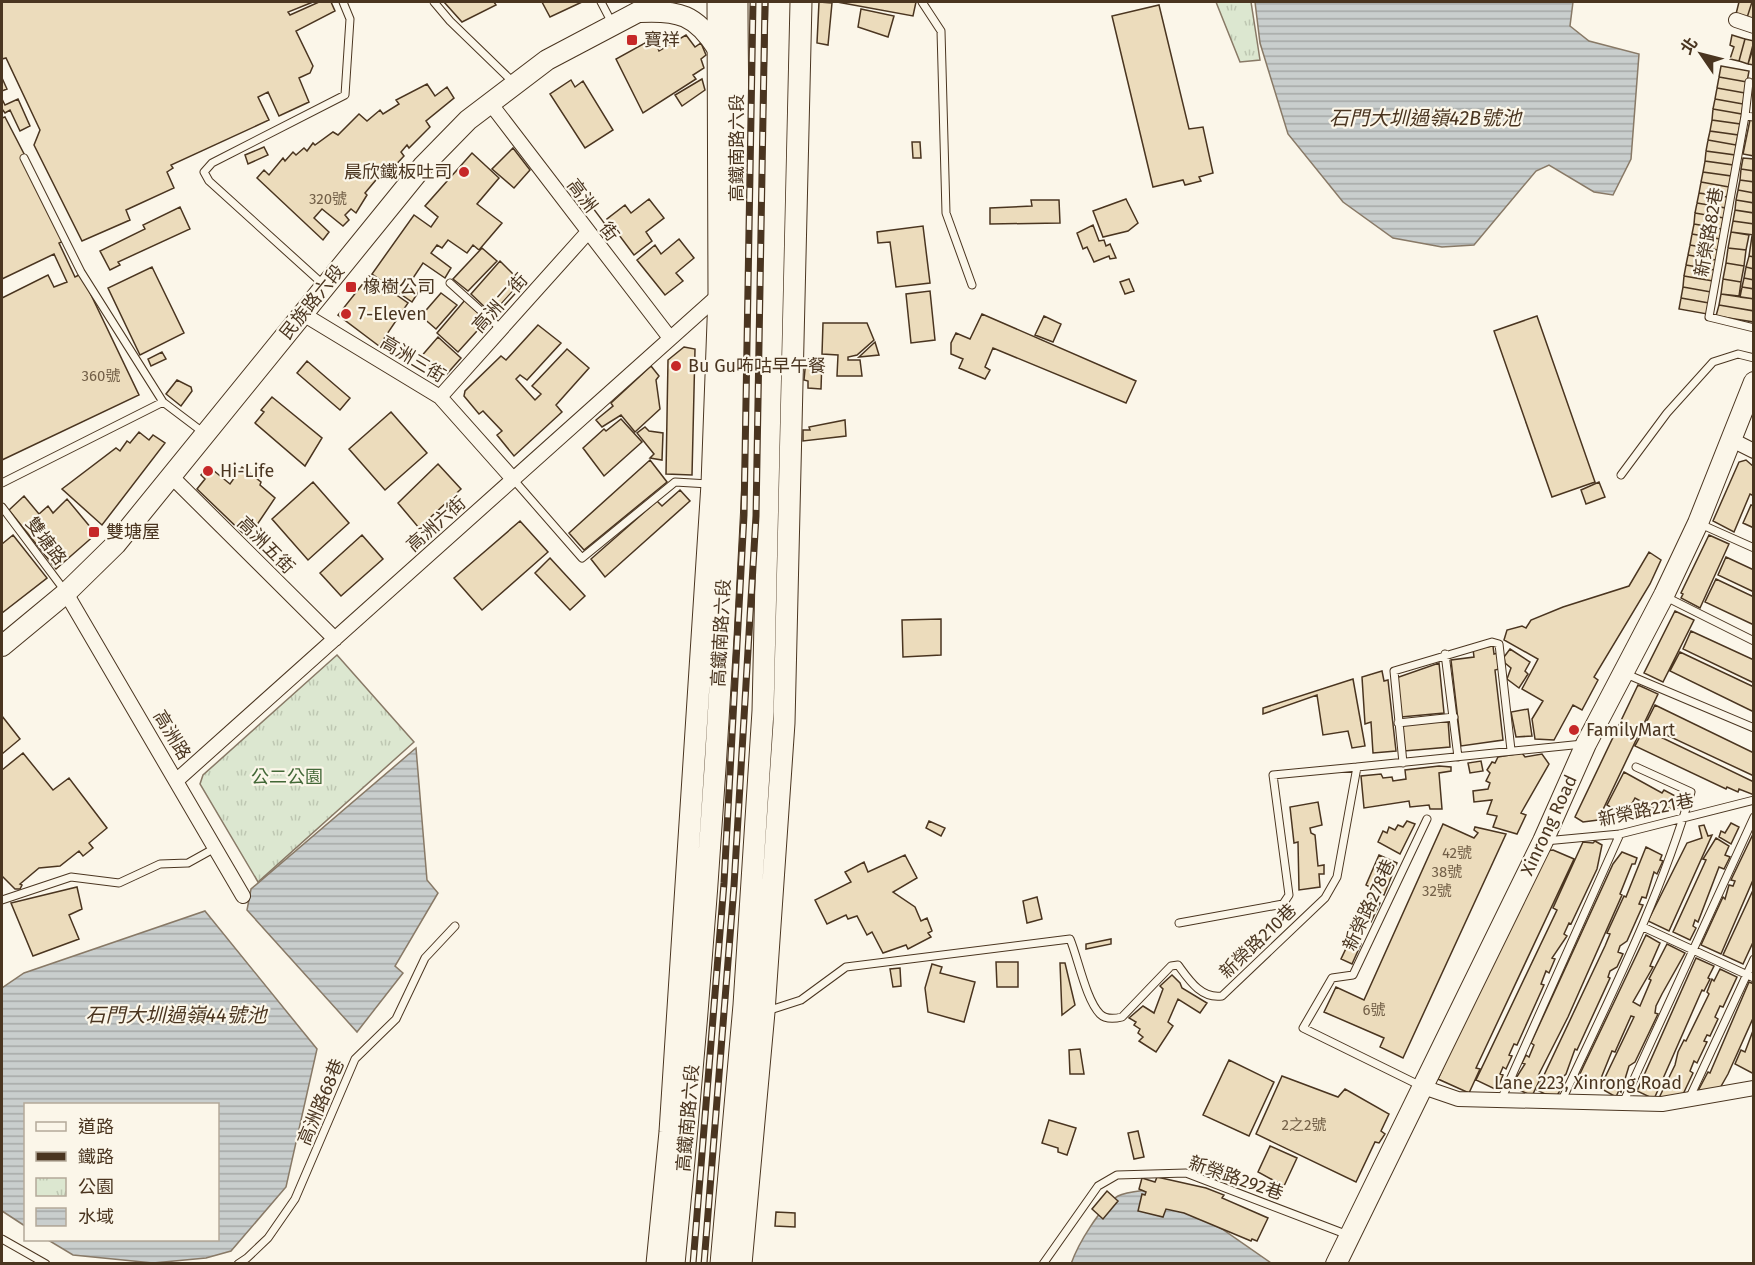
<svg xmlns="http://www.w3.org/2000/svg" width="1755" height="1265" font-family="'Fira Sans','Noto Sans TC',sans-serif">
<defs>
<pattern id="park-tufts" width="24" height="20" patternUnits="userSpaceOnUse" patternTransform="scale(1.5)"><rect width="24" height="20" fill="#dce7d0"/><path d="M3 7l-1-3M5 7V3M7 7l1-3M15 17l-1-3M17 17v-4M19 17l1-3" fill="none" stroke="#bec7b2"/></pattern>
<pattern id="water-rules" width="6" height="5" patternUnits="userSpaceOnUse" patternTransform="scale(1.5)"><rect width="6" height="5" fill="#c9cecd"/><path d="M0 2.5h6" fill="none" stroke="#a5a8a6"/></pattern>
</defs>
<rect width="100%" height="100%" fill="#fbf6e9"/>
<path fill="url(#park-tufts)" stroke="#887966" stroke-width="1.5" d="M1216,2h35l9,58 -20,2z
M337,655l77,87 -156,140 -58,-98 3,-9z"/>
<path fill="url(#water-rules)" stroke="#887966" stroke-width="1.5" d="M1255,2h318l-3,24 19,15 50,13 -8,105 -18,36 -19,-3 -45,-27 -13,6 -62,74 -32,2 -49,-9 -50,-36 -55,-68 -28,-91z
M416,748l11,132 11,13 -43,73 8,7 -46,59 -110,-122 4,-21z
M205,911l112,138 -31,138 -55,64 -25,7 -53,5 -80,-8 -25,-15h170v-136h-192l-1,122 -23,-15v-223l22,-15z
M1146,1190l76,39 49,34 -200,1c7,-20 29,-57 47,-68 7,-4 20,-5 28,-6z"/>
<path fill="#ecdcbc" stroke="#4a3520" stroke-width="1.5" d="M2,2h311l-25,10 2,3 29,-13h12l4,9 -39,20 17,35 -3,7 -11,5 10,24 -30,14 -11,-24 -10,5 11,23 -98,45 2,3 -6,4 7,16 -48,22 4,10 -48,21 -48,-96 6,-15 -34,-72 -4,1z
M444,2h50l2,3 -34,17z
M542,2h40l-32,15z
M819,2l13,1 -4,42 -11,-2z
M837,2h79l-3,14z
M1739,2h13l-7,22 -11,-2z
M1752,2h2v25l-9,-3z
M1159,5l30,124 14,-2 10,46 -14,4 2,4 -16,4 -2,-5 -30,7 -41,-171z
M861,9l33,7 -6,21 -30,-10z
M686,35l9,12 6,-4 5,12 -5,4 3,9 -11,7 3,4 -53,34 -27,-54 38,-21 5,13z
M1732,35l13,4 -6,22 -9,-2 4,-12 -4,-2z
M1745,39l9,2 -6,23 -9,-3z
M1754,46v19l-6,-1z
M1721,66l28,5 -2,11 -28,-5z
M1719,77l28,5 -2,11 -28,-5z
M2,78l5,11 -5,2z
M702,79l3,11 -23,16 -7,-11z
M571,80l4,7 8,-6 30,49 -28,18 -35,-54z
M427,84l8,12 12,-9 7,11 -28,23 4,6 -21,21 -2,-3 -6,7 3,4 -14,15 -4,-3 -21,25 2,2 -11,18 -5,-4 -6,6 4,5 -6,6 -21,-17 -8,9 15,14 -6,8 -66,-62 7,-8 5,5 14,-17 2,3 8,-9 3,3 8,-7 3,3 6,-8 2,2 18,-13 5,3 21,-21 8,7 13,-11 3,4 16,-10 -3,-4z
M1717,88l28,5 -2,11 -28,-5z
M2,99l3,6 13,-6 12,27 -10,5 -10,-21 -5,3 -3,-4z
M1715,99l28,5 -1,10 -29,-5z
M1713,109l29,5 -2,10 -28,-4z
M5,117l63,122 -9,4 16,34 6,-3 58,121 -137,65v-162l46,-23 6,12 13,-5 -13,-28 -52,25v-161z
M1712,120l28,4 -2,11 -28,-4z
M1750,120l4,1v35l-11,-2z
M1710,131l28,4 -2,10 -28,-5z
M1708,140l28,5 -1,10 -29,-4z
M912,142h8l1,16h-8z
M264,147l4,8 -20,9 -3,-9z
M513,148l17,22 -16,18 -22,-19z
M1706,151l29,4 -2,10 -28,-4z
M472,153l27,25 -22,26 25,19 -23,27 -6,-5 -6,8 -19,-13 -6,8 -5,-3 -6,8 20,15 -6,10 -22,-15 -12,18 10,7 -9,14 -40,-28 42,-59 17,12 7,-10 -13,-11z
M1743,158l11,1v12l-13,-2z
M1705,161l28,4 -2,11 -28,-4z
M1741,169l13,2v11l-14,-2z
M1703,172l28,4 -2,11 -28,-5z
M1740,180l14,2v11l-16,-3z
M1701,182l28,5 -2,10 -28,-4z
M1738,190l16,3v10l-18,-3z
M1699,193l28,4 -1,11 -29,-5z
M649,199l15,19 -18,14 6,9 -18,14 -27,-36 18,-14 6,8z
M1126,199l12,24 -10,8 -25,6 -10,-26z
M1031,200h28l1,23 -70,1v-16l42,-2z
M1736,200l18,3v10l-19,-3z
M1697,203l29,5 -2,10 -29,-5z
M180,207l10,22 -72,33 2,3 -10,5 -10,-19 45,-22 -2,-4z
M1735,210l19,3v11l-21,-3z
M1695,213l29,5 -2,11 -28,-5z
M1733,221l21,3v11l-23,-3z
M1694,224l28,5 -2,10 -28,-5z
M1093,225l6,16 5,-1 2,6 4,-2 6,14 -6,1 -1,-3 -15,6 -7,-15 -4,2 -6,-16z
M923,226l7,57 -34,4 -6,-45 -12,1 -1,-11z
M1731,232l18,3 -3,15 -18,-2z
M1692,234l28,5 -2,11 -28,-5z
M1752,236h2v21l-5,-1z
M679,239l15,19 -18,15 7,8 -18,14 -28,-35 18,-15 6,9z
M1690,245l28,5 -2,10 -28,-5z
M482,248l15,13 -29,30 -15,-12z
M1728,248l18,2 -2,16 -18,-3z
M1688,255l28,5 -1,10 -29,-5z
M1749,256l5,1v12l-8,-2z
M500,261l21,21 -29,32 -21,-20z
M1726,263l18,3 -3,16 -18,-3z
M1686,265l29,5 -2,11 -29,-5z
M152,267l32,66 -44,22 -32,-67z
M1746,267l8,2v11l-10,-2z
M369,276l39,27 -29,43 -41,-31z
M1684,276l29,5 -2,11 -28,-5z
M1744,278l10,2v9l-12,-2z
M1129,279l5,12 -9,3 -5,-12z
M1723,279l18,3 -2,14 -18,-2z
M1683,287l28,5 -2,11 -28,-5z
M1742,287l12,2v10l-14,-2z
M930,291l5,49 -24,3 -5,-49z
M441,293l16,12 -21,24 -15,-13z
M1721,294l33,5v12l-35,-6z
M1681,298l28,5 -2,11 -28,-5z
M465,300l21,21 -28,31 -21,-19z
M1719,305l35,6v11l-38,-6z
M982,314l154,67 -10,22 -133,-55 -8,19 5,3 -5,9 -26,-11 4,-9 -12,-5v-11l5,-10 14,6z
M1044,316l17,8 -8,18 -18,-7z
M1537,316l58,166 -43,15 -58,-166z
M823,323h44l7,17 -17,15 -9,2v3h12l2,16h-25l1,-21 -16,-1z
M538,325l23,18 -34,37 -7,-5 -4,4 19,21 6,-6 -9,-8 35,-37 22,19 -33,37 6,7 -48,44 -17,-21 5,-4 -19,-20 -4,3 -15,-18 1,-5 36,-35 5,4z
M438,337l23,21 -15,17 -9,-7 -3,4 -15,-13z
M875,342l4,13 -20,2z
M684,347l11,2 -3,126 -26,-1 2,-114z
M162,352l4,7 -15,7 -3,-7z
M806,359h16l-1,30 -13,-1v-7l-4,-1z
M307,361l43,37 -10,12 -43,-37z
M651,366l8,10 -3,4 4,29 -25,23 -14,-17 -19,12 -6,-7 17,-14 -2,-3z
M177,380l14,7 1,4 -11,15 -15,-12z
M272,397l50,41 -17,28 -50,-43 9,-11 -3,-2z
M391,412l36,41 -42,37 -36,-41z
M621,419l21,23 -38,34 -21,-28 21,-19 2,2z
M845,420l1,16 -43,5v-11h7l-1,-3z
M645,427l4,4 14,2 -1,27 -12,-2 4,-4 -17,-21z
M139,432l10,8 4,-5 12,8 -63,82 -40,-36 54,-41 4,3 7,-10 3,2z
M650,460l17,22 -83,68 -15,-17z
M1746,460l8,7v29l-4,-2 -16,38 -21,-11 26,-59z
M438,464l23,25 -42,39 -21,-25z
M208,466l22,18 12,-17 19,15 -1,3 15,13 -27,40 -51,-49 8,-10 -4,-4z
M313,482l36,41 -41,37 -36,-41z
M1599,482l6,15 -19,7 -5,-14z
M680,490l10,11 -85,76 -14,-18 66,-58 5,5z
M24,496l15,18 9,-8 5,7 14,-14 29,35 -40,35 -47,-59z
M1751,505l3,1v22l-11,-5z
M520,521l28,31 -66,58 -28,-32z
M13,535l34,43 -45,35v-69z
M362,535l21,24 -42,37 -21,-23z
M1709,535l20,9 -29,64 -19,-10 2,-4 -2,-1z
M1649,552l12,8 -11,24 -56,93 4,3 -16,30 -9,-5 -19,35 -19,-1 -3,-20 11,-18 -21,-12 16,-30 -34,-19 3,-10 15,-4 4,2 5,-8 32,-13 66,-21z
M1726,557l28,13v22l-36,-17z
M550,558l35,38 -15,14 -35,-37z
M1716,579l38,18v28l-49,-23z
M1675,611l19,9 -31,62 -19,-9z
M941,619v36l-38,2 -1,-37z
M1691,631l63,29v23l-71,-34z
M1493,646l1,8 4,-1 1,16 -4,1 8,70 -42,6 -10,-86 23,-3 -1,-8z
M1510,649l20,13 -5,9 3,3 -9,14 -12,-9 4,-11 -6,-5 -1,-6z
M1680,652l74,35v25l-84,-41z
M1439,663l5,50 -43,4 -5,-39z
M1382,671l2,10 4,-1 8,71 -23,2 -2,-31 -6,2 -3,-47z
M1353,679l12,67 -13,2 -4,-17 -25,4 -6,-40 -54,19v-6z
M1638,685l20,9 -60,126 -15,2 -8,-5z
M1655,705l99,48v23l-109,-51z
M1528,709l4,27 -16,1 -5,-25z
M2,716l18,23 -18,15z
M1448,720l2,27 -46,4 -3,-27z
M1644,729l110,53v13l-15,-6 -1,3 -11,-5 -1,2 -91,-43z
M23,753l30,37 16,-12 38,50 -18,15 4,5 -10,8 -4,-5 -19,15 -21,2 -19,16 2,1 -2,4h-5l-13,-13v-106z
M1522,753l3,4 17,-3 7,10 -28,49 5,2 -9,19 -24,-7 4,-11 -10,-2 5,-14 -18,2 -1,-11 15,-2 2,-6 -4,-2 4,-8 -3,-3 5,-8 3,1 3,-6z
M1481,761l2,10 -13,2 -2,-10z
M1439,766l12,1v4l-12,2 3,36h-12l-1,-4 -19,2 -1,-6 -45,7 -3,-32 20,-2 2,4 9,-1 1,4 13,-2 -1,-9z
M1624,772l38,21 2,-3 17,9 -3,9 -7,1 -13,-7 -3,7 -20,-11 -10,18 -18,-11z
M1318,802l4,23 -12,3 1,5 4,2 3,31 6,-1v9h-5l1,13 -21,3 -1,-48 -4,1 -4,-36z
M929,821l16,7 -4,8 -15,-8z
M1407,821l8,3 -15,30 -22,-12 5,-11 4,2 2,-6 6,3 3,-5 5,2z
M1731,823l8,4 -8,17 -12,-7 2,-6 4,2z
M1443,824l31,14 4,-5 -4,-3 1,-3 31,7 -103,224 -23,-11 4,-9 -60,-26 12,-25 28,13z
M1704,825l4,11 4,-1 -43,96 -21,-10 39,-78 15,-5 -3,-12z
M1754,832l-1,48 -32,74 -20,-9 22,-48 2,2 4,-14 4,1 2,-5 -4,-1z
M1716,838l13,8 -4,9 5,2 -6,12 -5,-2 -21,55 -3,-2 -2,6 3,2 -6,12 -17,-8 33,-72 -3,-1z
M1595,841l7,4 -5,24 -26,55 -2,-1 -5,11 3,2 -15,22 3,1 -6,14 -3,-2 -5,13 3,1 -27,60 -3,-1 -5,11 3,1 -6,13 -3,-2 -3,7 3,1 -6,15 -21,-10 81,-170 -4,-2 30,-66 10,1z
M1646,847l16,8 -2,5 3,1 -6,13 -3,-2 -8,26 -4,-1 -3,7 4,1 -16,36 -7,5 -2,6 5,2 -6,13 -7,4 -2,6 2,1 -33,72 -2,-1 -9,25 -5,5 1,8 -7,12 -18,-9 68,-144 5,-12 -3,-1 17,-37 2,1z
M1553,850l21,9 -98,209 4,1 -11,24 -31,-14 101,-227z
M1622,852l15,6 -2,6h-3l-12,30 2,1 -54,122 -30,59 3,1 -9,19 -21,-10 14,-22 -3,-1 4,-8 3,2 5,-12 -3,-2 82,-179z
M905,855l12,23 -24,14 22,15 6,14 6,-3 5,13 -4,2 3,4 -23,12 -2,-4 -23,8 -11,-21 -5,3 -10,-19 -9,3 -2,-4 -19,9 -12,-24 36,-18 -6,-10 19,-10 4,10z
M1379,855l18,8 -13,32 -18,-10z
M77,887l5,22 -13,6 10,24 -46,17 -22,-53z
M1754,888v52l-11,24 -20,-9z
M1037,897l5,22 -15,4 -4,-22z
M1369,898l11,5 -9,19 -11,-6z
M1646,935l14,8 -10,23 3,1 -20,35 7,4 11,-26 -2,-1 18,-35 18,9 -23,41 -6,12 -1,7 3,1 -23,48 -6,4 -8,26 -2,-2 -3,7 -16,-9 34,-71 -3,-1 -16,36 -3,-1 -15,37 -19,-10z
M1351,938l10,6 -9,20 -11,-5z
M1111,939v5l-25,5v-5z
M1696,958l18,8 -6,12 2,1 -6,12 -2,-1 -48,109 -17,-8z
M996,962h22v25h-21z
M1060,963h5l10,42 -13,10z
M932,964l10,3 -2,6 35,9 -11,40 -36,-10 -3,-24z
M900,968l1,18 -8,1 -3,-18z
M1720,969l17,8 -14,30 -3,-1 -5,11 3,2 -8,17 -3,-1 -3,6 3,1 -10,21 -3,-2 -4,10 3,2 -16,34 -19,-7 17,-35 3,-13 6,-12 2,1 23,-47 -2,-2 5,-13 2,2z
M1172,975l8,8 2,5 25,15 -7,10 -22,-14 -10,23 5,4 -17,26 -17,-11 4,-4 -5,-4 2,-4 -6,-4 2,-3 -7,-4 14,-12 11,7 9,-24 -3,-3z
M1749,982l5,2v32l-26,58 -8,14 -22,3 10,-19 2,1z
M1754,1028v46l-19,-10 6,-14 4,2z
M1080,1049l4,25h-14l-1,-24z
M1229,1060l45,22 -25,54 -46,-21z
M1282,1076l56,21 7,-8 44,25 -8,17 4,3 -6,9 -4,-1 -19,40 -100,-48z
M1049,1120l27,8 -9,27 -9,-3v-4l-16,-5z
M1138,1131l6,26 -10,2 -6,-26z
M1270,1146l27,12 -13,28 -26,-14z
M1157,1177l49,11 18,7 -2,3 46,20 -11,23 -5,-2 -1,2 -67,-28 -18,-4 -3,8 -25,-6 4,-17 3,1 1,-3 -7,-3 3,-11 13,4z
M1107,1191l11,10 -15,18 -11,-10z
M776,1212l19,1v14l-20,-1z"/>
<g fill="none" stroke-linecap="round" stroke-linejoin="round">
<g stroke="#4a3520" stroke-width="9">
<path id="lane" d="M434,2l16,19 63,61
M601,2l11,21
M922,2l19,29 5,182 26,72
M1745,116l4,-34
M1754,117l-9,-1 -36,201 45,11
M24,158l57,114 82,130 41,31
M450,283l51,46
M325,286l-116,-105 -5,-9 8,-9 133,-68 5,-76 -7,-17
M1621,475l46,-62 46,-51 25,-8 16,4
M513,479l69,79 93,-76 34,2
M2,483l161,-81
M2,507l63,84
M1698,523l56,25
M1666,597l88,44
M1445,654l13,103
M1626,674l128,54
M1398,723l56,-6
M1403,763l-9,-92 98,-29 7,2 12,106
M1545,841l75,-7 134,-34
M2,900l69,-23 48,6 41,-19 28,-1 27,-15
M1179,923l104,-19 6,-9 -16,-120 84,-8
M1643,927l111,51
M767,1011l34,-11 45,-33 224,-28c8,19 16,61 30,75 6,6 14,5 22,3l49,-51 7,-1c11,15 23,34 44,31l103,-98 12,-21 20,-110 226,-23
M1421,1086l-118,-58 29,-50 21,-3 74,-156
M1689,1099l65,-140
M1501,1100l119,-266
M1562,1100c47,-101 98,-201 129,-308l-55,-25
M1623,1103l131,-286
M2,1239l44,25
M238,1264l9,-6 21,-20 27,-39 60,-140 41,-40 29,-61 30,-32
M1043,1264l55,-78 19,-11 69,-2 162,62"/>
</g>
<g stroke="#4a3520" stroke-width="16">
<path id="street" d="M1736,20l18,6
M490,103l180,235
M303,314l137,83 73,82
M440,397l147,-164
M1732,440l22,11
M171,476l164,163
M66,593l177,303
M177,780l542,-485
M1423,1087l35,12 204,5 92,-16"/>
</g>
<g stroke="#4a3520" stroke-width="22">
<path id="secondary" d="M640,12c39,-2 56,3 77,36
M2,646l64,-53 50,-49 307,-378 45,-46 79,-60 110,-58
M1336,1264l207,-423 43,-97 78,-149 34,-72 56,-141"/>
</g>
<g stroke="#4a3520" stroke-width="23">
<path id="primary" d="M657,1264l13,-132 42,-648 7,-189 -1,-293
M674,1264c32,-318 53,-638 64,-958 3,-101 -1,-203 -1,-304
M721,1264l23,-259 19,-294 16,-709
M741,1264l23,-252 20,-289 17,-721"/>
</g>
<use href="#lane" stroke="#fbf6e9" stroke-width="7"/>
<use href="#street" stroke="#fbf6e9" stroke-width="14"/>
<use href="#secondary" stroke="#fbf6e9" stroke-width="20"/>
<use href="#primary" stroke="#fbf6e9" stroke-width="21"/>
<g stroke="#4a3520" stroke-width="7">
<path id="rail" d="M693,1264l31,-381 20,-368 9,-513
M704,1264l30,-378 22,-370 9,-514"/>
</g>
<use href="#rail" stroke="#fbf6e9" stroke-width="4.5" stroke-dasharray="14" stroke-linecap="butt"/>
</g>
<g fill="#c62828" stroke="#fbf6e9" stroke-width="2">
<rect x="626" y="34" width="12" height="12" rx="3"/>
<circle cx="464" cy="172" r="6"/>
<rect x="345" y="281" width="12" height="12" rx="3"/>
<circle cx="346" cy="314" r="6"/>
<circle cx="676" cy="366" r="6"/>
<circle cx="208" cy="471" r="6"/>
<rect x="88" y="526" width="12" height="12" rx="3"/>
<circle cx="1574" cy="730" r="6"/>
</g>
<g text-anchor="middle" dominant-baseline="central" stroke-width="4.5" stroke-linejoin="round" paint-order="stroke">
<g font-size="15" fill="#725f47">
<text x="328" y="199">320號</text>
<text x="101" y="376">360號</text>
<text x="1457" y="853">42號</text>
<text x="1447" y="872">38號</text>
<text x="1437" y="891">32號</text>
<text x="1374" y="1010">6號</text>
<text x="1304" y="1125">2之2號</text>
</g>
<g font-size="18" fill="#4a3520" stroke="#fbf6e9" text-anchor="start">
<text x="644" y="40">寶祥</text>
<text x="452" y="172" text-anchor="end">晨欣鐵板吐司</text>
<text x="363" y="287">橡樹公司</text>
<text x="358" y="314">7-Eleven</text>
<text x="688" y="366">Bu Gu咘咕早午餐</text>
<text x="220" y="471">Hi-Life</text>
<text x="106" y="532">雙塘屋</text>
<text x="1586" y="730">FamilyMart</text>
</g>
<g font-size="18" fill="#4a3520" stroke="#fbf6e9">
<text transform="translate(737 148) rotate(-90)">高鐵南路六段</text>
<text transform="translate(593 210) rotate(53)">高洲一街</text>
<text transform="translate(1709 232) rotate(-80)">新榮路82巷</text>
<text transform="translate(312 302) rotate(-51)">民族路六段</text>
<text transform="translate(500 303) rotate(-48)">高洲二街</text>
<text transform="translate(413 359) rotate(31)">高洲三街</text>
<text transform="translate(436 524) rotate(-42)">高洲六街</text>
<text transform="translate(46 541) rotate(53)">雙塘路</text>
<text transform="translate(266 545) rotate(45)">高洲五街</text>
<text transform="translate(721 633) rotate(-87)">高鐵南路六段</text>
<text transform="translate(172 735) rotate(59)">高洲路</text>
<text transform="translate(1646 810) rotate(-12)">新榮路221巷</text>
<text transform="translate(1549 825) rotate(-65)">Xinrong Road</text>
<text transform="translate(1369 905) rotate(-65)">新榮路278巷</text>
<text transform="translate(1258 941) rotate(-44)">新榮路210巷</text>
<text x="1588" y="1083">Lane 223, Xinrong Road</text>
<text transform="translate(321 1102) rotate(-67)">高洲路68巷</text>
<text transform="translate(688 1118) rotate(-85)">高鐵南路六段</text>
<text transform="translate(1236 1178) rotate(19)">新榮路292巷</text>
</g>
<g font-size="18" fill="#436837" stroke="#fbf6e9">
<text x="287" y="777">公二公園</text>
</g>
<g font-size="20" font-style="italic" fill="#4a3520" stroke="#fbf6e9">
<text x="1425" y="118">石門大圳過嶺42B號池</text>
<text x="176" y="1015">石門大圳過嶺44號池</text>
</g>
</g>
<rect width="1755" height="1265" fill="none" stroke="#4a3520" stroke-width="6"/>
<rect x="24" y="1103" width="195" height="138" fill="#fbf6e9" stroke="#b4a999" stroke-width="1.5"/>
<rect x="36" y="1122" width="30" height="9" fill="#fbf6e9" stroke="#b4a999" stroke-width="1.5"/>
<text x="78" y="1133" font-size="18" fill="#4a3520">道路</text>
<rect x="36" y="1152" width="30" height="9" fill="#4a3520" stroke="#b4a999" stroke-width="1.5"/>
<text x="78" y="1163" font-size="18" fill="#4a3520">鐵路</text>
<rect x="36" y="1178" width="30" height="18" fill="url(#park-tufts)" stroke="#b4a999" stroke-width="1.5"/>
<text x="78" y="1193" font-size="18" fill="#4a3520">公園</text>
<rect x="36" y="1208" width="30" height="18" fill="url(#water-rules)" stroke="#b4a999" stroke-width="1.5"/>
<text x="78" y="1223" font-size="18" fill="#4a3520">水域</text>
<g transform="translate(1701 54) rotate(305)" stroke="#fbf6e9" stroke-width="4.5" paint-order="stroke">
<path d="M0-4.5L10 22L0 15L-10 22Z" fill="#4a3520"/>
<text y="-9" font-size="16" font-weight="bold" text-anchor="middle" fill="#4a3520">北</text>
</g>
</svg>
